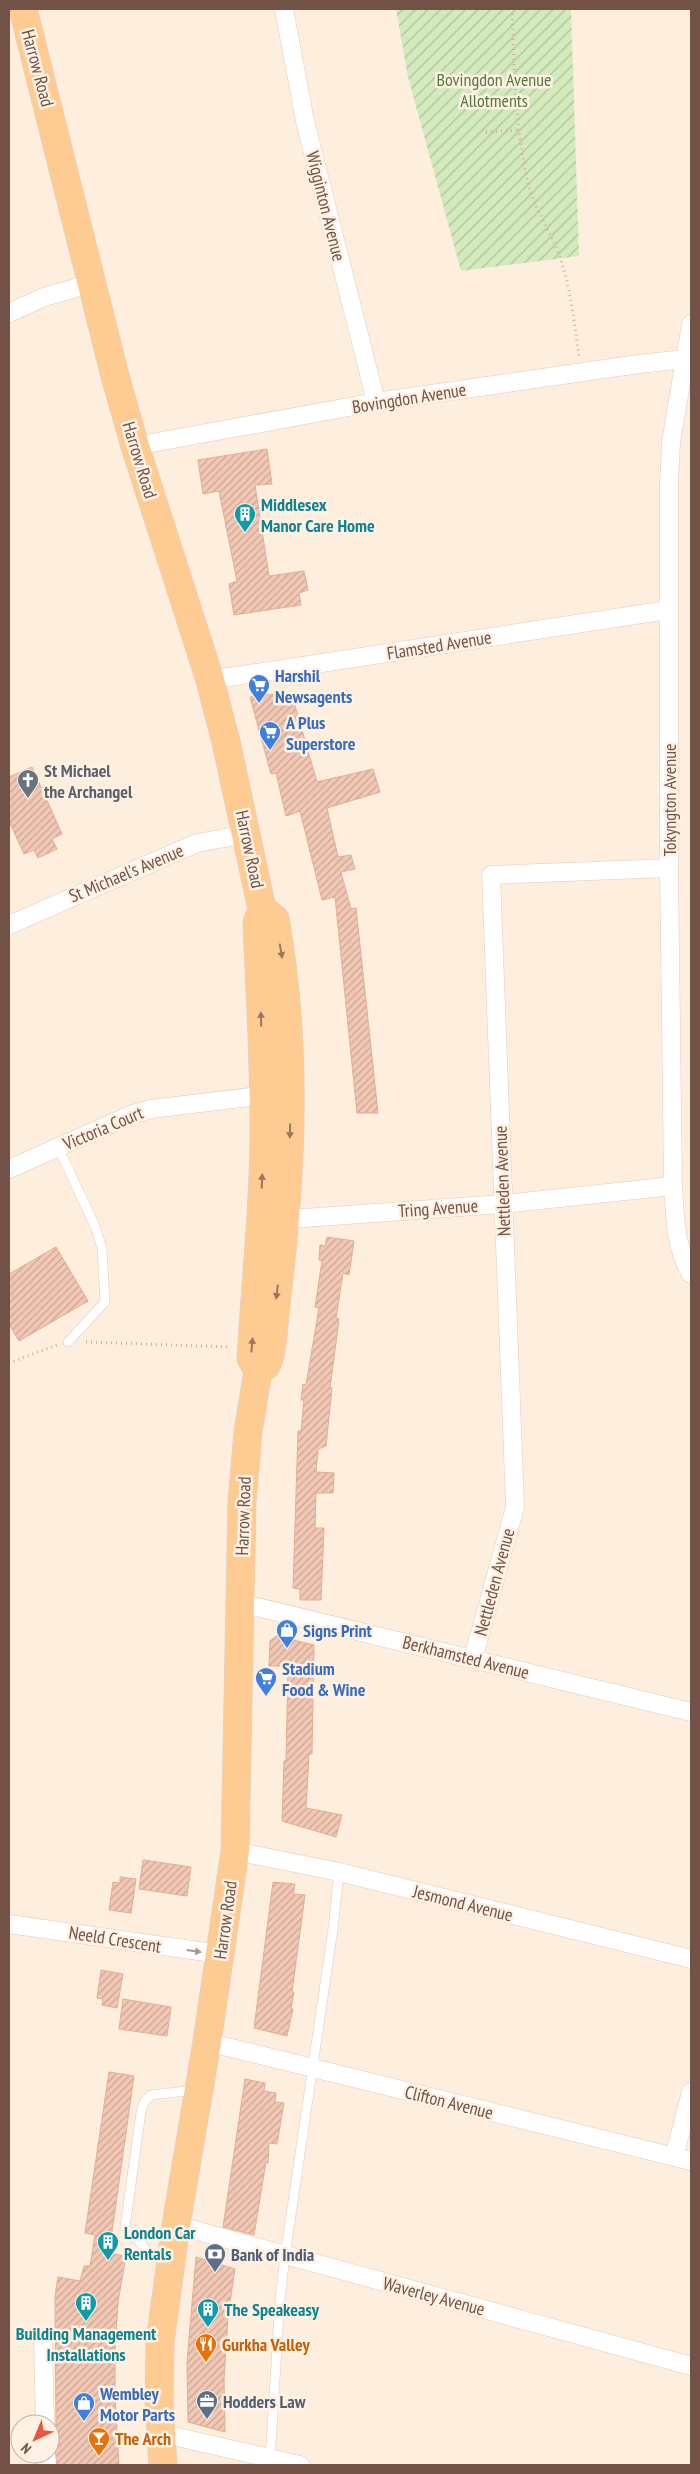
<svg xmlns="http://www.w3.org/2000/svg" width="700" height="2474" font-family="'PT Sans Narrow',sans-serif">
<defs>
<pattern id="garden-furrows" width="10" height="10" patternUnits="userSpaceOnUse" patternTransform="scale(1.25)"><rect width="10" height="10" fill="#d3eabd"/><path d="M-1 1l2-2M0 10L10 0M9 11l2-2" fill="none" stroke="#b0c09b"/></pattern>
<pattern id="building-hatch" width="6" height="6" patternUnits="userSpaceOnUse" patternTransform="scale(1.25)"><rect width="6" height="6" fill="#f2c8b5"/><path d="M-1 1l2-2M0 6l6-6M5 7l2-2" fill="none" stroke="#c8a595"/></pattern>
</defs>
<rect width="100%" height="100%" fill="#fdeede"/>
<path fill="url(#garden-furrows)" d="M396,9h175l8,247 -118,15 -53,-194z"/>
<path fill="url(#building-hatch)" stroke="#e5ac95" d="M267,449l5,35 -17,1 14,91 35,-5 4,19 -9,3 2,12 -67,10 -5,-31 8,-3 -18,-90 -16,3 -5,-34z
M291,692l26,90 56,-13 7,23 -53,16 11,49 13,-2 4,14 -14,3 10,37 5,-1 22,205h-21l-22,-216 -13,3 -22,-89 -14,5 -10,-43 -5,1 -21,-77z
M32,767l30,67 -10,5 5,10 -19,9 -4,-8 -10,4 -15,-33v-44z
M327,1237l27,4 -5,34 -6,-2 -7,45 3,1 -9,69h2l-6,58 -8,3 -2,23 18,1 -1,20h-17l-1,35h9l-3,72h-21v-11l-7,-1 5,-157h3l3,-31h-3l2,-16 3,1 13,-77 -4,-1 7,-46 -3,-1 1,-15 5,1z
M56,1247l32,54 -69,40 -10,-17v-50z
M276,1636l38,9 -2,109h-3l-3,54 36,7 -6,22 -54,-16 2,-60h2l2,-95h-19l1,-25z
M143,1860l48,7 -4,29 -48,-7z
M120,1877l16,2 -5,34 -22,-3 4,-28 7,1z
M273,1882l22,2 -2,10 12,1 -13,97h2l-3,16 2,1 -6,27 -33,-8z
M101,1970l22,4 -6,34 -15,-3 1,-6 -6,-1z
M123,1999l48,8 -4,29 -48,-7z
M109,2072l25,4 -25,177 17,3 -8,46 -3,49v46l4,68h-62l-5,-33 4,-8 -1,-128 3,-19 22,4 4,-15h6l5,-31 -10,-2z
M245,2079l20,4 -1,8 12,2 -1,9 9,1 -7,41 -8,-1 -1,20 -2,-1 -12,73 -31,-8z
M196,2257l39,12 -7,47 -4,64 1,52 -37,-10 -1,-60z"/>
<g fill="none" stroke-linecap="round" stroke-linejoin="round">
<g stroke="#e2cbbd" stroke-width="10">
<path id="service" d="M58,1147l37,79 7,22 3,54 -37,40
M148,2251l-23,-24 16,-115 3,-10 7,-7 44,-5
M270,2460l10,-160 5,-44 48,-327 6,-57"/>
</g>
<g stroke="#e2cbbd" stroke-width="19">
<path id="minor" d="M284,9l21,112 71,281
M9,313l35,-16 49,-14
M691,324l-20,118 -2,41v385l4,318c2,31 2,61 18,88
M135,446l241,-44 263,-38 45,-5
M210,680l458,-70
M9,925l188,-82 50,-9
M9,1169l124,-55 18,-5 123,-15
M277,1217l27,1 199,-14 170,-18
M241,1603l450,109
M473,1659l42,-152 -24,-632 178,-7
M235,1851l104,21 352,87
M9,1924l211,30
M207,2042l484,119
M674,2157l17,-65
M176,2225l515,141
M43,2342l2,82
M160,2433l140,32
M46,2454l1,11"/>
</g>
<g stroke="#dad2cf" stroke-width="29">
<path id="primary" d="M23,9l92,367 20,70 75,234 16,62 36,167 -5,14c3,74 8,148 7,221 -1,72 -9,143 -13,214l7,13 -10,61 -6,70 -7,349 -28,191 -31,183 -16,117 -1,60 4,63
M262,909l13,10c23,128 17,256 1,385 -2,14 -3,53 -10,62"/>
</g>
<path stroke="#d7ab99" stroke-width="3" stroke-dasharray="1 4" stroke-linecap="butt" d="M512,9c2,58 3,117 16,174 7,28 25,52 34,80 9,30 13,63 17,94
M486,132l33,-2
M86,1342l143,5
M9,1363l48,-18"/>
<use href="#service" stroke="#fff" stroke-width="9"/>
<use href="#minor" stroke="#fff" stroke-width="18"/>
<use href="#primary" stroke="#fecc93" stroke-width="28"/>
</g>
<defs><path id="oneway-solid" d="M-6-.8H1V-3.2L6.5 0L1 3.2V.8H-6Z" transform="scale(1.25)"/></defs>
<g fill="#9c775d">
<use href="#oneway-solid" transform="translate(281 951) rotate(80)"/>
<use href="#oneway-solid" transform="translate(261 1019) rotate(-92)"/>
<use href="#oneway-solid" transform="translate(290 1131) rotate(91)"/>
<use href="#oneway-solid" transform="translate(262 1181) rotate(-88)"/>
<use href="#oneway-solid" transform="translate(277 1292) rotate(97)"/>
<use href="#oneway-solid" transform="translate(252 1345) rotate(-85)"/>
</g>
<use fill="#aa9790" href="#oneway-solid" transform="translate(194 1951) rotate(8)"/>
<defs>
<g id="building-pin" transform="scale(1.125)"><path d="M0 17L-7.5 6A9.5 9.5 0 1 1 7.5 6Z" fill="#0f9aa8" stroke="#fff2e4"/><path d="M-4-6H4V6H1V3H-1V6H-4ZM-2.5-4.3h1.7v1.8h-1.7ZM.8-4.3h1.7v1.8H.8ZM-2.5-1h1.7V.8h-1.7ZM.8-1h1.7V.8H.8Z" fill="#fff"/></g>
<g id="supermarket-pin" transform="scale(1.125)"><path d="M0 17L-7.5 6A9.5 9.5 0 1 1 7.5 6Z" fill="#3f7fe0" stroke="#fff2e4"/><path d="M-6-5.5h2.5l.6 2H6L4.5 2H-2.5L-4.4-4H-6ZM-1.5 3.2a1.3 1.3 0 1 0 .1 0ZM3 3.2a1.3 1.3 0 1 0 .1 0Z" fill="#fff"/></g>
<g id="church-pin" transform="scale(1.125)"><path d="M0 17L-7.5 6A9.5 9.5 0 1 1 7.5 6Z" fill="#6b7280" stroke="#fff2e4"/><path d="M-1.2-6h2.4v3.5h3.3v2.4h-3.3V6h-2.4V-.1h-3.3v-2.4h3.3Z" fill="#fff"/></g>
<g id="shop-pin" transform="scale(1.125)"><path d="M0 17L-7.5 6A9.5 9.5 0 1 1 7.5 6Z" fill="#3f7fe0" stroke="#fff2e4"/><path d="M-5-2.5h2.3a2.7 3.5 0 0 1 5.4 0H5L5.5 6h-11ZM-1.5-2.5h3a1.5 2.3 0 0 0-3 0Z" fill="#fff"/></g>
<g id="bank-pin" transform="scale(1.125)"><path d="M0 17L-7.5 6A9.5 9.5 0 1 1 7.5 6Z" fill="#5c6f8a" stroke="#fff2e4"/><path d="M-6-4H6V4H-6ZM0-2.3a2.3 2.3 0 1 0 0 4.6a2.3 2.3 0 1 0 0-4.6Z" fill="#fff"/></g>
<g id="restaurant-pin" transform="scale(1.125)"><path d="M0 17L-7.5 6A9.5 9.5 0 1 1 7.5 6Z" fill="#e8710a" stroke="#fff2e4"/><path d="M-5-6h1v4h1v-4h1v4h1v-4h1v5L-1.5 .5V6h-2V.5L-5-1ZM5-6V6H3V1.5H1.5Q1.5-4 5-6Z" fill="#fff"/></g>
<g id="office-pin" transform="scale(1.125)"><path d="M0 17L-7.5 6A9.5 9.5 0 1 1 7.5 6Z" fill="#5c6f8a" stroke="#fff2e4"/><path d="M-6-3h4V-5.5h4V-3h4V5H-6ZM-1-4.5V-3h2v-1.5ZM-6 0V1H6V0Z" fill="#fff"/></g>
<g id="bar-pin" transform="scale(1.125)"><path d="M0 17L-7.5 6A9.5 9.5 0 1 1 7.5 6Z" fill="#e8710a" stroke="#fff2e4"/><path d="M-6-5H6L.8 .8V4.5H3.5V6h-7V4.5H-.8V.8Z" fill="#fff"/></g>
</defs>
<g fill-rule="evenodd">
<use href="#building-pin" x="245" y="514"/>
<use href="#supermarket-pin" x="259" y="685"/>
<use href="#supermarket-pin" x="270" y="732"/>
<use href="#church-pin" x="28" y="780"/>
<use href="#shop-pin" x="287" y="1630"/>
<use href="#supermarket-pin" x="266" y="1678"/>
<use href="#building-pin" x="108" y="2242"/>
<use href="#bank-pin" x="215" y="2254"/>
<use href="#building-pin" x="86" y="2303"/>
<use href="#building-pin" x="208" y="2309"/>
<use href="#restaurant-pin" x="206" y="2344"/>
<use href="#office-pin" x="207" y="2401"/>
<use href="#shop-pin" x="84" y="2403"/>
<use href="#bar-pin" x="99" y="2438"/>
</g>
<g text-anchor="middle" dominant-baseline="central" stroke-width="5" stroke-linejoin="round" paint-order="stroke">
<g font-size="18" fill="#725246" stroke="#fff2e4">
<text transform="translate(38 68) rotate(75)">Harrow Road</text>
<text transform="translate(326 206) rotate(76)">Wigginton Avenue</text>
<text transform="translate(409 398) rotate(-9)">Bovingdon Avenue</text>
<text transform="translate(140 460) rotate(73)">Harrow Road</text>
<text transform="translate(439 645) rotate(-9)">Flamsted Avenue</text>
<text transform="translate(669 800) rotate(-90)">Tokyngton Avenue</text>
<text transform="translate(250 849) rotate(78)">Harrow Road</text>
<text transform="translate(126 873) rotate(-23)">St Michael's Avenue</text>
<text transform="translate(103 1128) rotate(-23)">Victoria Court</text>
<text transform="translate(502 1181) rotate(-92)">Nettleden Avenue</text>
<text transform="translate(438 1208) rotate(-4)">Tring Avenue</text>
<text transform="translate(243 1516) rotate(-88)">Harrow Road</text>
<text transform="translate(494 1582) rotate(-75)">Nettleden Avenue</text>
<text transform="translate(466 1657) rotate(14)">Berkhamsted Avenue</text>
<text transform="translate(463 1903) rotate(14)">Jesmond Avenue</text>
<text transform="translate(225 1920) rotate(-82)">Harrow Road</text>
<text transform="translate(115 1939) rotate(9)">Neeld Crescent</text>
<text transform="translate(449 2102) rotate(14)">Clifton Avenue</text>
<text transform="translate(434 2296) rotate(15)">Waverley Avenue</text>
</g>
<g font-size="18" fill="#54783e" stroke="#fff2e4">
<text x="494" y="79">Bovingdon Avenue<tspan x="494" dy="21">Allotments</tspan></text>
</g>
<g font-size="18" font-weight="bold" fill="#0d838f" stroke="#fff2e4" text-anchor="start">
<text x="261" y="504">Middlesex<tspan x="261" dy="21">Manor Care Home</tspan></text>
<text x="124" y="2232">London Car<tspan x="124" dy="21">Rentals</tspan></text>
<text x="224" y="2309">The Speakeasy</text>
<text x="86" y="2333" text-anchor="middle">Building Management<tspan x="86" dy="21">Installations</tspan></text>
</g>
<g font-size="18" font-weight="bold" fill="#366cbe" stroke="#fff2e4" text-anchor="start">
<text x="275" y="675">Harshil<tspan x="275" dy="21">Newsagents</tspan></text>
<text x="286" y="722">A Plus<tspan x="286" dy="21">Superstore</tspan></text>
<text x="303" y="1630">Signs Print</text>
<text x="282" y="1668">Stadium<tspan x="282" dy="21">Food &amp; Wine</tspan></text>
<text x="100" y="2393">Wembley<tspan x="100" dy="21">Motor Parts</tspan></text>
</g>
<g font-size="18" font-weight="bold" fill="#5b616d" stroke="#fff2e4" text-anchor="start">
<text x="44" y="770">St Michael<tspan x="44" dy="21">the Archangel</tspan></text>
</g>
<g font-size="18" font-weight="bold" fill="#4e5e75" stroke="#fff2e4" text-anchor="start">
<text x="231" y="2254">Bank of India</text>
<text x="223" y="2401">Hodders Law</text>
</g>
<g font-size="18" font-weight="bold" fill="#c56008" stroke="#fff2e4" text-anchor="start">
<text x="222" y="2344">Gurkha Valley</text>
<text x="115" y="2438">The Arch</text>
</g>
</g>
<rect width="700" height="2474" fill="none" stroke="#725246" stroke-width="20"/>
<g transform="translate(35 2439) rotate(224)"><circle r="24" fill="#fff2e4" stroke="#c7b2a5"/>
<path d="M0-4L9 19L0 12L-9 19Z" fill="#eb553f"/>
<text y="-8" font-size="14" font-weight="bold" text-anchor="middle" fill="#725246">N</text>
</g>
</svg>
